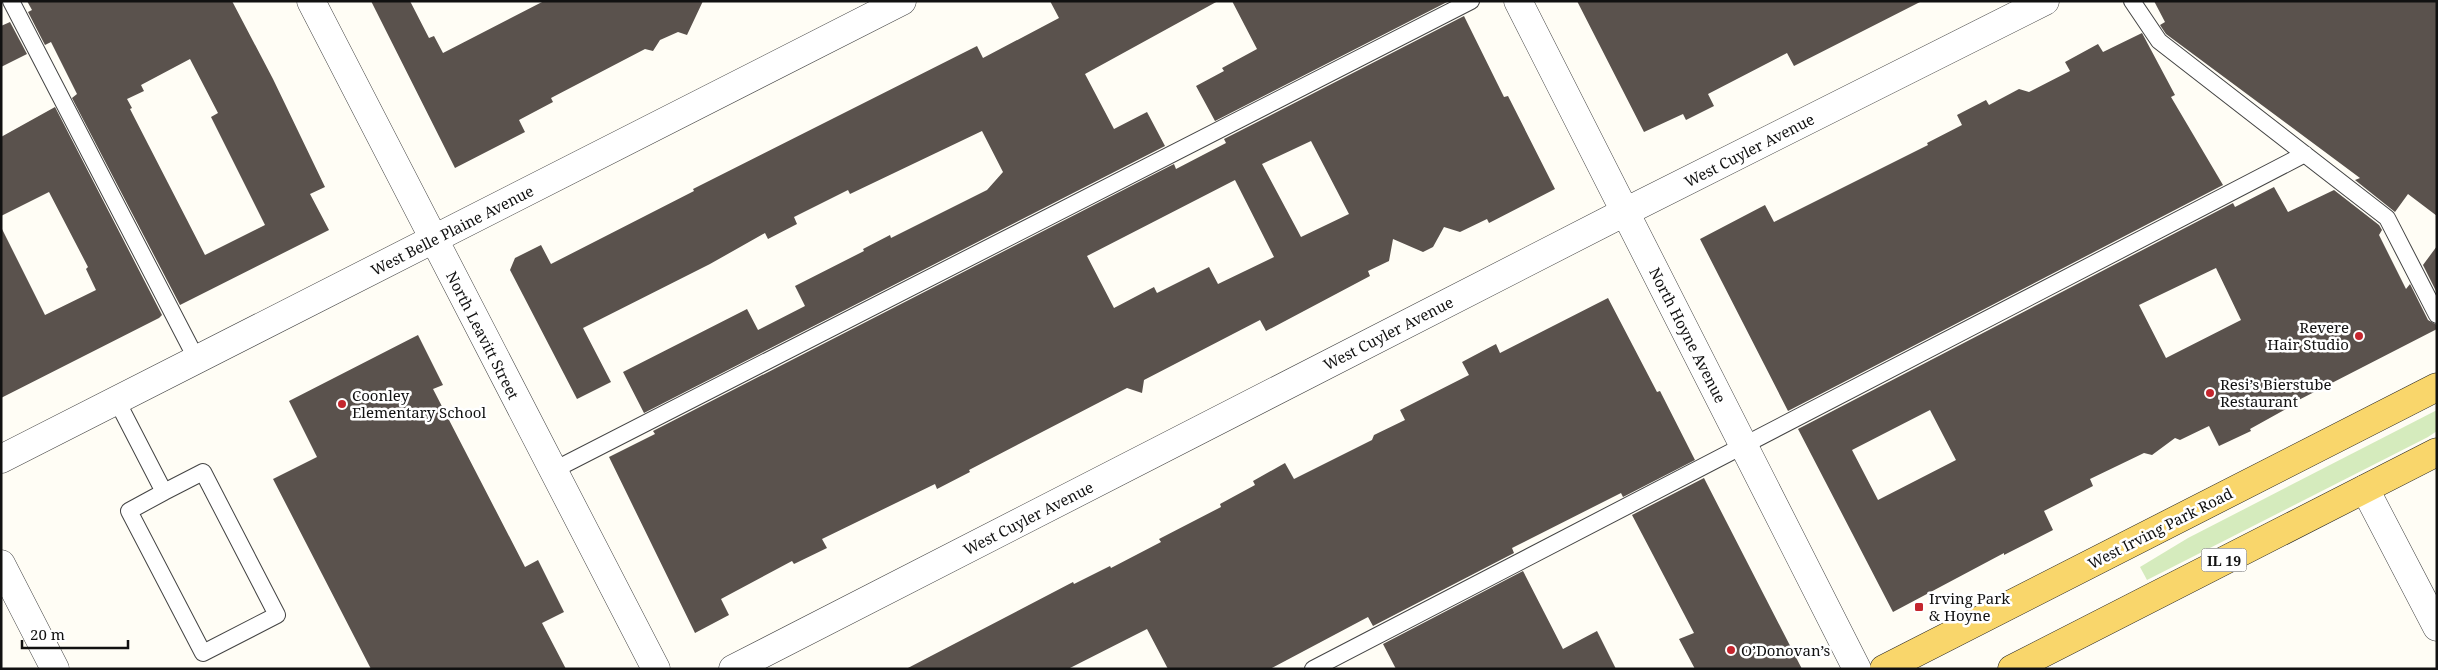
<svg xmlns="http://www.w3.org/2000/svg" width="2438" height="670" font-family="'Noto Serif',serif">
<rect width="100%" height="100%" fill="#fffdf5"/>
<path fill="#d5ebbd" d="M2437,410v21l-9,6 -281,143 -7,-13 48,-29z"/>
<path fill="#5a524d" fill-rule="evenodd" d="M27,1h205l41,78 52,108 -15,7 19,36 -149,75 -108,-207 5,-4 -26,-52 -6,3 -17,-33 4,-2zM190,59l28,54 -7,4 54,108 -60,30 -75,-146 2,-1 -5,-9 17,-8 -3,-6z
M371,1h39l19,37 5,-2 9,17 101,-52h159l-16,34 -9,-3 -18,8 -7,11 -8,-2 -94,49 2,4 -34,18 6,12 -70,36z
M1050,1h168l-133,73 29,55 33,-17 18,34 -521,267 -21,-41 124,-63 11,21 47,-24 -10,-20 69,-35 -1,-2 27,-14 1,3 96,-48 16,-18 -21,-41 -132,63 -2,-4 -54,27 3,7 -29,15 -3,-6 -55,31 -127,64 28,54 -34,17 -67,-129 5,-12 26,-13 10,19 143,-73 -1,-2 284,-143 6,12 76,-40z
M1232,1h217l-234,120 -19,-35 28,-15 -2,-3 35,-19z
M1577,1h345l-128,65 -7,-13 -79,41 6,12 -28,14 -3,-6 -39,18z
M2154,1h283v215l-29,-22 -13,18 -40,-32 5,-2 -194,-144 -6,-9 5,-3z
M1464,16l40,81 4,-1 47,93 -66,34 -2,-4 -27,13 -16,-5 -11,20 -10,5 -30,-13 -4,22 -21,10 2,5 -104,55 -6,-11 -116,60 -2,13 -15,-5 -158,82 1,2 -33,17 -2,-5 -113,55 5,9 -33,16 -2,-3 -71,38 8,16 -34,18 -86,-176 46,-23 -2,-3 521,-267 2,5 50,-26 -2,-4zM1311,141l38,73 -48,23 -39,-73zM1235,180l39,77 -56,27 -9,-17 -52,26 -3,-6 -40,21 -27,-52z
M10,22l17,32 -26,13v-41z
M2142,33l33,62 -4,2 52,88 -435,226 -88,-172 65,-34 9,17 154,-77 -1,-2 35,-18 -5,-10 29,-15 3,5 30,-16 10,3 41,-21 -5,-9 33,-18 5,8z
M55,107l107,208 -3,3 -158,80v-171l44,88 51,-25 -10,-21 2,-2 -39,-75 -48,24v-79z
M2274,187l14,25 46,-22 45,35 3,5 -3,5 27,54 4,-5 18,36 9,5v4l-152,78 1,2 -36,20 1,2 -32,15 -10,-20 -29,14 -5,-2 -23,17 -8,-2 -54,26 3,7 -49,25 9,19 -49,25v-2l-111,59 -95,-183 435,-226 2,4zM2216,268l25,52 -75,38 -27,-53zM1930,410l26,50 -78,40 -26,-50z
M2437,246v47l-14,-28z
M1608,298l49,94 3,-1 35,69 -72,37 -2,-4 -109,55 2,5 -141,73 -5,-9 -98,52h-102l-21,-40 -79,40h-162l167,-87 1,2 36,-18 1,2 50,-26 -2,-3 62,-32 -1,-3 35,-19 -2,-4 32,-18 9,16 78,-39 2,-5 31,-15 -5,-10 69,-35 -7,-13 34,-18 4,9z
M418,335l25,50 -10,4 92,178 13,-7 26,52 -22,11 24,46h-195l-98,-190 44,-22 -28,-56z
M1704,478l2,4 96,187h-107l-16,-30 15,-6 -62,-118z
M1523,571l40,78 34,-18 19,38h-220l-13,-25z"/>
<g fill="none" stroke-linecap="round" stroke-linejoin="round">
<g stroke="#444" stroke-width="18">
<path id="service" d="M11,1l186,359
M2132,1l27,40 228,177 50,97
M117,401l47,91 -35,19 74,142 74,-38 -74,-143 -39,20
M554,470l917,-469
M1313,669l992,-515"/>
</g>
<g stroke="#444" stroke-width="29">
<path id="minor" d="M311,1l345,668
M1518,1l339,668
M1,459l901,-458
M2365,489l72,138
M1,564l54,105
M733,669l892,-457 420,-211"/>
</g>
<g stroke="#222" stroke-width="29">
<path id="primary" d="M1884,669l553,-282
M2012,669l425,-217"/>
</g>
<use href="#service" stroke="#fff" stroke-width="16"/>
<use href="#minor" stroke="#fff" stroke-width="28"/>
<use href="#primary" stroke="#f9d66b" stroke-width="28"/>
</g>
<g fill="#c4262e" stroke="#fff" stroke-width="2">
<circle cx="2359" cy="336" r="5"/>
<circle cx="2210" cy="393" r="5"/>
<circle cx="342" cy="404" r="5"/>
<rect x="1914" y="602" width="10" height="10" rx="2.5"/>
<circle cx="1731" cy="650" r="5"/>
</g>
<g text-anchor="middle" dominant-baseline="central" stroke-width="5" stroke-linejoin="round" paint-order="stroke">
<rect fill="#fff" stroke="#585858" stroke-width="1" x="2201.5" y="548.5" width="45" height="23" rx="4"/>
<g font-size="14" font-weight="bold" fill="#111">
<text x="2224" y="560">IL 19</text>
</g>
<g font-size="15" fill="#111" stroke="#fff">
<text transform="translate(1749 150) rotate(-27)">West Cuyler Avenue</text>
<text transform="translate(452 230) rotate(-27)">West Belle Plaine Avenue</text>
<text transform="translate(1388 333) rotate(-27)">West Cuyler Avenue</text>
<text transform="translate(483 335) rotate(63)">North Leavitt Street</text>
<text transform="translate(1688 335) rotate(63)">North Hoyne Avenue</text>
<text transform="translate(1028 518) rotate(-27)">West Cuyler Avenue</text>
<text transform="translate(2160 528) rotate(-27)">West Irving Park Road</text>
</g>
<g font-size="15" fill="#111" stroke="#fff" text-anchor="start">
<text x="2349" y="327" text-anchor="end">Revere<tspan x="2349" dy="17">Hair Studio</tspan></text>
<text x="2220" y="384">Resi’s Bierstube<tspan x="2220" dy="17">Restaurant</tspan></text>
<text x="352" y="395">Coonley<tspan x="352" dy="17">Elementary School</tspan></text>
<text x="1929" y="598">Irving Park<tspan x="1929" dy="17">&amp; Hoyne</tspan></text>
<text x="1741" y="650">O’Donovan’s</text>
</g>
</g>
<rect width="2438" height="670" fill="none" stroke="#111111" stroke-width="5"/>
<path d="M22 640v8h106v-8" fill="none" stroke="#111111" stroke-width="2.5"/>
<text x="30" y="640" font-size="15" fill="#111111" stroke="#ffffff" stroke-width="4" paint-order="stroke">20 m</text>
</svg>
